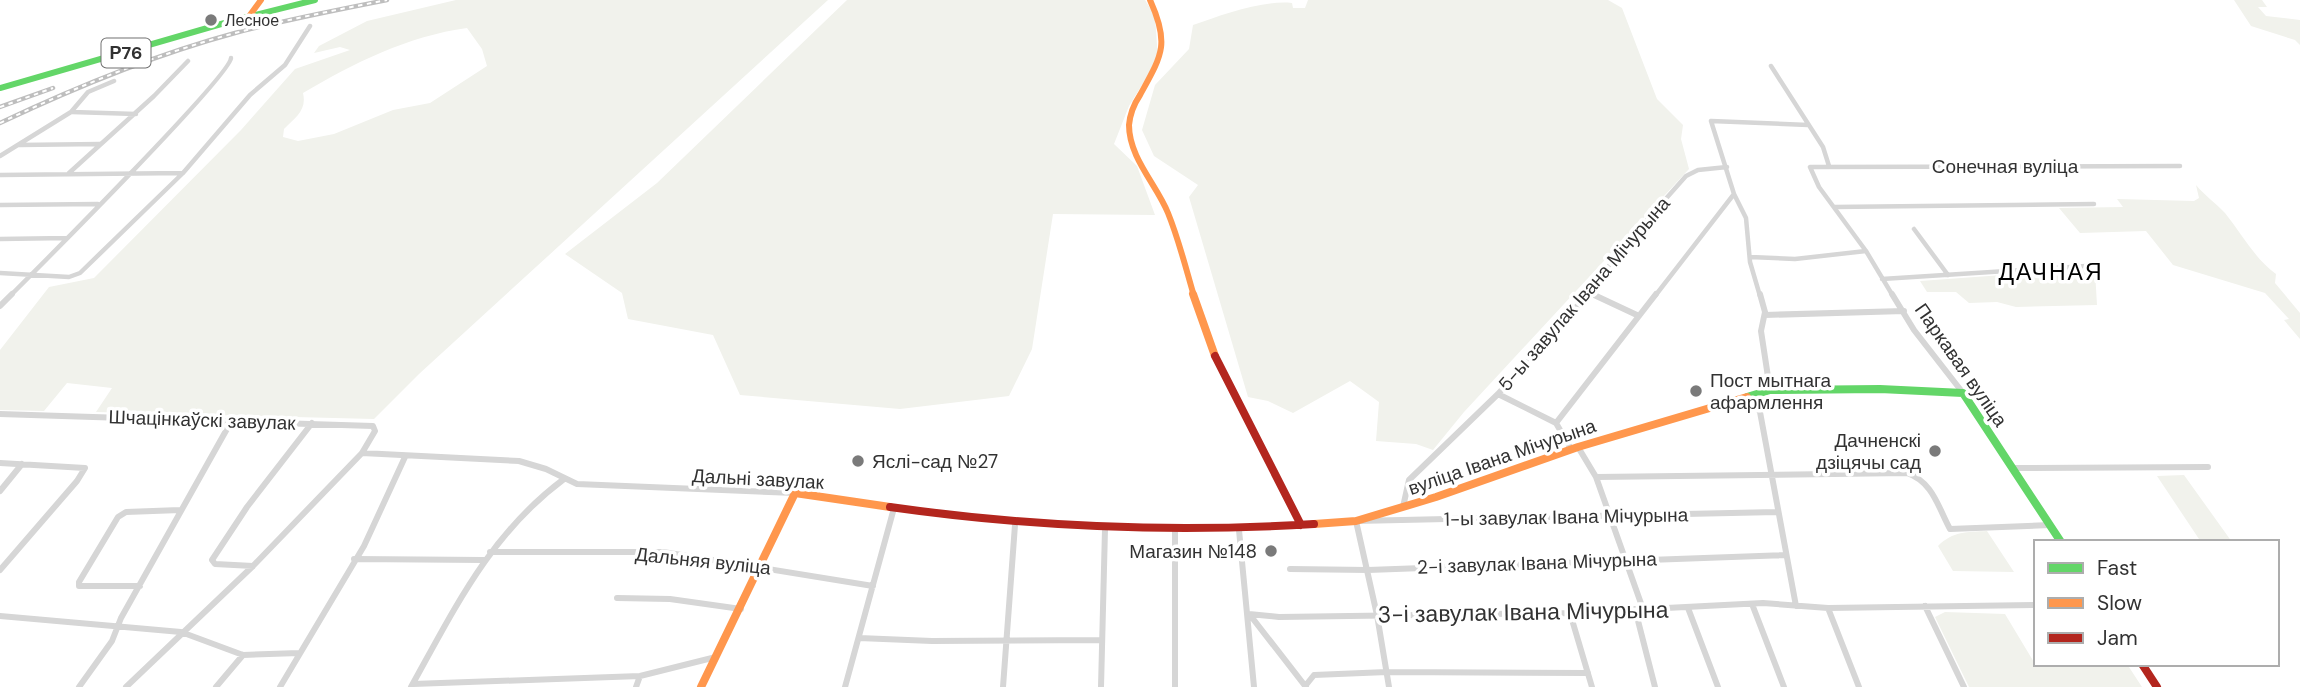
<svg xmlns="http://www.w3.org/2000/svg" width="2300" height="687" font-family="'DM Sans',sans-serif">
<rect width="100%" height="100%" fill="#fff"/>
<path fill="#f1f2ec" fill-rule="evenodd" d="M456,0h372l-409,374 -45,45 -278,-7 16,-24 -45,-5 -23,28 -44,-1v-60l49,-63 45,-9 147,-148 54,-61 55,-19 -10,-3 -26,6 5,-7 48,-25zM467,28l15,21 5,17 -57,37 -37,7 -59,24 -36,7 -15,-4 1,-8c12,-12 23,-19 19,-36 51,-30 105,-57 164,-65z
M847,0h298l10,16 3,43 -29,47 -15,38 23,22 18,49 -102,-1 -21,135 -23,47 -109,13 -160,-14 -27,-60 -85,-16 -6,-26 -57,-39 92,-71z
M1308,0h300l14,8 35,91 26,26 -2,14 8,30 -225,243 -31,38 -17,-6 -40,-3 3,-39 -29,-21 -57,32 -25,-12 -20,-4 -59,-200 9,-12 -44,-29 -12,-26 13,-45 34,-36 4,-24c29,-10 68,-25 99,-22l1,5h12z
M2234,0h28l5,7h-9l8,9 34,4v25l-5,-5 -44,-14z
M2196,185c9,11 20,18 29,28 17,21 29,45 51,61l-1,9 25,30v26l-16,-19 5,-1 -24,-26 -92,-28 -27,-34 -66,2 -21,-25 64,-1 -6,-8 77,2 5,-3z
M2087,269l8,2 2,34 -81,2 -19,-5 -28,1 -13,-11h-29l-7,-11z
M2184,475l48,67h-31l-44,-66z
M1987,531l27,41 -61,-1 -15,-25c15,-15 29,-14 49,-15z
M1945,612l60,2 30,50h92l15,23h-173l-34,-70z"/>
<g fill="none" stroke-linecap="round" stroke-linejoin="round">
<path stroke="#d6d6d6" stroke-width="4.5" d="M1771,66l52,81 6,19
M72,112l64,2
M19,145l81,-1
M0,156l71,-44 17,-20 26,-11
M69,173l85,-77 34,-35
M0,175l183,-2
M0,205l98,-1
M1834,207l260,-3
M1914,229l34,46
M0,239l67,-1
M1750,257l45,2 71,-8
M0,273l69,4 11,-4 103,-100 67,-78 35,-30 25,-39
M1882,279l204,-13
M1589,293l7,3
M10,296c27,-27 220,-220 221,-238
M1586,296l38,-50 62,-70 12,-6 29,-3
M1655,296l79,-102
M1760,296l-10,-34 -4,-44 -12,-24 -23,-73 97,4
M1893,296l-27,-45 -47,-64 -9,-20 370,-1"/>
<path stroke="#d6d6d6" stroke-width="6" d="M1592,294l47,22
M1760,294l5,18 -4,19 9,59
M1892,294l22,36 49,63
M0,306l12,-12
M1765,315l139,-4
M1498,394l58,29
M1751,395l9,17 36,194
M0,414l373,12 2,5 -13,22 -109,113 -127,121
M1578,447l18,30 47,132
M1571,449l-15,-26 100,-129
M362,453l157,8 27,8 31,15 218,9
M0,463l85,5 -8,13 -77,89
M2012,468l196,-1
M1596,477l311,-4c26,9 31,34 43,56l100,-4
M0,491l22,-27
M1403,507l6,-27 89,-86 90,-100
M1175,530v157
M1239,530l15,157
M490,552h173l210,34
M354,559l130,1
M253,566l-38,-2 -3,-4 35,-53 65,-84
M1290,569l78,1 418,-15
M140,586h-61v-4l39,-65 8,-5 54,-2
M617,598l53,1 71,10
M1752,604l32,83
M1925,606l39,81
M1688,608l30,79
M1828,608l31,79
M1635,609l20,78
M1570,613l22,74
M1249,614l30,3 291,-4 193,-10 65,5 208,-3
M1250,615l56,72
M0,616l181,16 62,23 56,-2
M859,638l73,3 170,-1
M413,684l227,-8 76,-19
M1306,685l8,-10 73,-3 201,1
M79,687l33,-46 9,-23 111,-198
M216,687l27,-32
M280,687l84,-141 41,-89
M411,687c44,-79 79,-153 153,-208
M636,687l4,-11
M845,687l49,-179
M1003,687l12,-162
M1101,687l4,-158
M1389,687l-12,-72 -21,-94 421,-9"/>
<path stroke="#63d668" stroke-width="6" d="M0,88l235,-68 80,-20"/>
<path stroke="#63d668" stroke-width="8" d="M1747,397l23,-7 110,-1 83,4 98,149"/>
<path stroke="#ff974d" stroke-width="6" d="M1150,0c20,44 12,55 -10,95 -6,9 -10,19 -11,30 0,33 28,60 39,88 11,27 18,56 26,83
M250,15l11,-15"/>
<path stroke="#ff974d" stroke-width="8" d="M1193,294l22,62
M1314,524l42,-3 80,-24 142,-50 169,-50
M701,687l94,-194 95,14"/>
<path stroke="#b3261e" stroke-width="8" d="M1215,356l86,169
M890,507c141,20 281,26 424,17
M2142,664l15,23"/>
<g stroke="#bebebe" stroke-width="4.5">
<path id="rail" d="M0,107l53,-19
M0,123c76,-36 154,-68 235,-90 50,-13 101,-23 152,-33"/>
</g>
<use href="#rail" stroke="#fff" stroke-width="2" stroke-dasharray="4.5" stroke-linecap="butt"/>
</g>
<g fill="#7a7a7a" stroke="#fff" stroke-width="2.5">
<circle cx="211" cy="20" r="7"/>
<circle cx="1696" cy="391" r="7"/>
<circle cx="1935" cy="451" r="7"/>
<circle cx="858" cy="461" r="7"/>
<circle cx="1271" cy="551" r="7"/>
</g>
<g text-anchor="middle" dominant-baseline="central" stroke-width="7" stroke-linejoin="round" paint-order="stroke">
<g font-size="16" fill="#323232" stroke="#fff" text-anchor="start">
<text x="225" y="20">Лесное</text>
</g>
<rect fill="#fff" stroke="#707070" stroke-width="2" x="101.5" y="38.5" width="49" height="29" rx="5"/>
<g font-size="18" font-weight="bold" fill="#323232">
<text x="126" y="53">Р76</text>
</g>
<g font-size="19" fill="#323232" stroke="#fff">
<text x="2005" y="166">Сонечная вуліца</text>
<text transform="translate(1584 294) rotate(-49)">5-ы завулак Івана Мічурына</text>
<text transform="translate(1961 365) rotate(55)">Паркавая вуліца</text>
<text transform="translate(202 420) rotate(2)">Шчацінкаўскі завулак</text>
<text transform="translate(1502 457) rotate(-19)">вуліца Івана Мічурына</text>
<text transform="translate(758 479) rotate(3)">Дальні завулак</text>
<text transform="translate(1566 517) rotate(-1)">1-ы завулак Івана Мічурына</text>
<text transform="translate(703 561) rotate(6)">Дальняя вуліца</text>
<text transform="translate(1537 563) rotate(-2)">2-і завулак Івана Мічурына</text>
</g>
<g font-size="19" fill="#323232" stroke="#fff" text-anchor="start">
<text x="1710" y="380">Пост мытнага<tspan x="1710" dy="22">афармлення</tspan></text>
<text x="1921" y="440" text-anchor="end">Дачненскі<tspan x="1921" dy="22">дзіцячы сад</tspan></text>
<text x="872" y="461">Яслі-сад №27</text>
<text x="1257" y="551" text-anchor="end">Магазин №148</text>
</g>
<g font-size="23" letter-spacing="2" fill="#000" stroke="#fff">
<text x="2051" y="272">ДАЧНАЯ</text>
</g>
<g font-size="23" fill="#323232" stroke="#fff">
<text transform="translate(1523 612) rotate(-1)">3-і завулак Івана Мічурына</text>
</g>
</g>
<rect x="2034" y="540" width="245" height="126" fill="#ffffff" stroke="#adadad" stroke-width="2"/>
<rect x="2048" y="563" width="35" height="10" fill="#63d668" stroke="#adadad" stroke-width="2"/>
<text x="2097" y="575" font-size="21" fill="#323232">Fast</text>
<rect x="2048" y="598" width="35" height="10" fill="#ff974d" stroke="#adadad" stroke-width="2"/>
<text x="2097" y="610" font-size="21" fill="#323232">Slow</text>
<rect x="2048" y="633" width="35" height="10" fill="#b3261e" stroke="#adadad" stroke-width="2"/>
<text x="2097" y="645" font-size="21" fill="#323232">Jam</text>
</svg>
